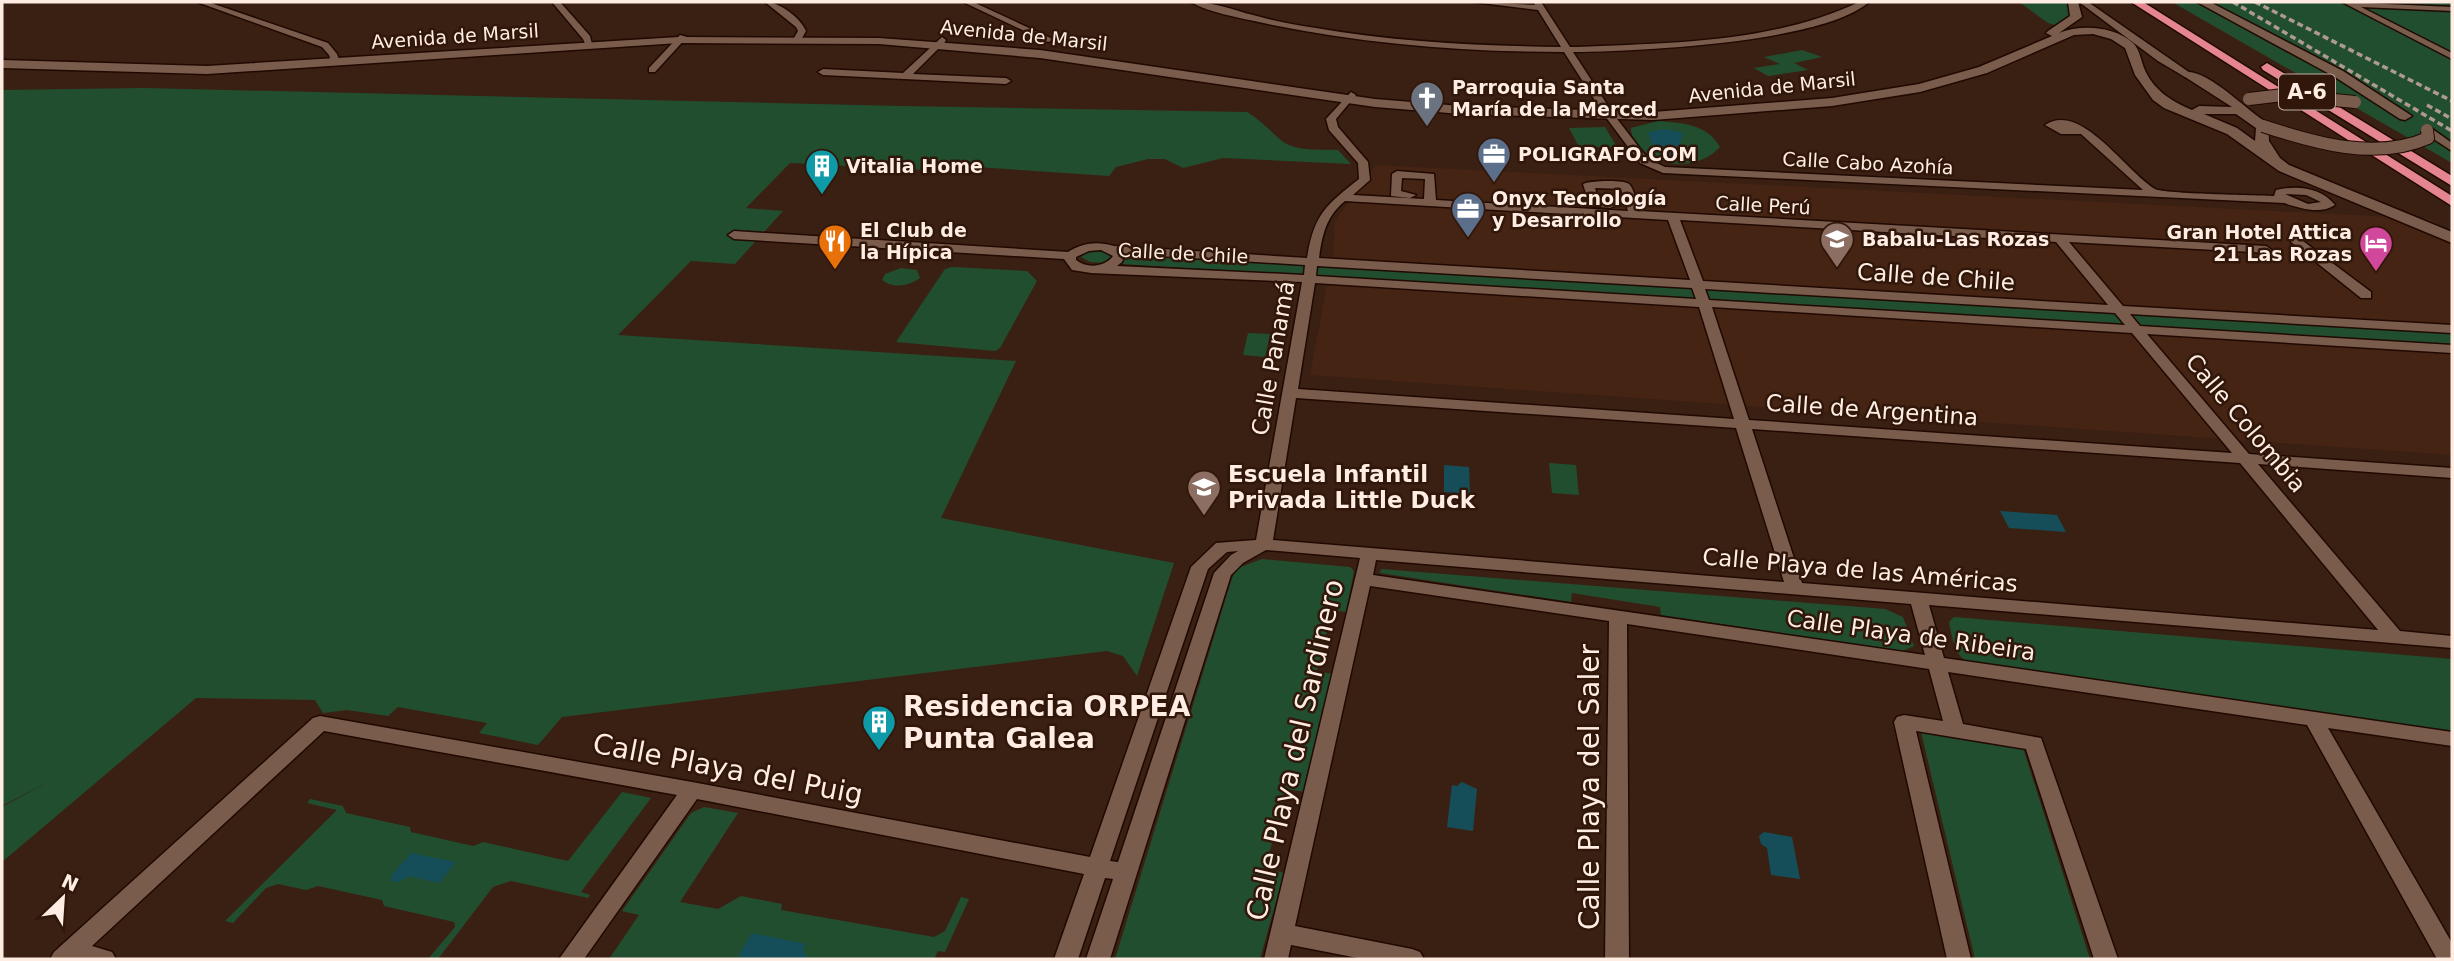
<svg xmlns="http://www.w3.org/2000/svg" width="2454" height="961" font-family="'DejaVu Sans',sans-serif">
<rect width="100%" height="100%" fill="#3a2013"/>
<path fill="#452414" d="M1375,165l1056,54 21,16v220l-1142,-80 23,-121 2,-33z"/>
<path fill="#224e30" d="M2019,2h50l4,9 -6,9 -9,6 -10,-3z
M2172,2h280v161z
M1802,50l20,7 -28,6 14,7 -40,6 -14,-8 26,-4 -16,-7z
M144,88l757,18 346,6c14,8 23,19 35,29 15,11 38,8 56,9l13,14 -128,-6 -40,10 -18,-9h-17l-32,8 -7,9 -178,-12 -5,6 -136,-7 -44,45 37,3 -48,53 -44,-3 -73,74 398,26 -75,157 233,45 -37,113 -14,-20 -16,-5 -545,66 -24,28 -59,-12 8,-10 -89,-16 -10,9 -41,-6 -24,3 -8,-13 -119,-2 -194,164v-55l54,-29 -54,28v-716z
M1658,121c25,2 49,3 62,26 -22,24 -64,23 -83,-4 -4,-5 -6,-8 -6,-15z
M1605,127l12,20h-38l-10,-19z
M1096,251l1356,82v13l-1362,-84 -9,-5 7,-5z
M953,267l74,4 10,10 -37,67 -5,3 -99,-9 49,-73z
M901,268l16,2 3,8c-11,8 -27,11 -38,2l3,-6z
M1248,333l22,1 -5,23 -22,-2z
M1549,463l27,2 3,30 -27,-2z
M1262,559l88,8 4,4 -8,41 -14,-2 -15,61 15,3 -27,118 -18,-3 -22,79 19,5 -24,86h-145l117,-381 6,-10z
M1381,569l504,40 18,8 11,29 -11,5 -242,-36 -1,-8 -88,-14 -1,9 -191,-29z
M1954,617l498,42v72l-488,-71c-11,-10 -12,-24 -15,-38z
M1921,732l102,16 67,211h-115z
M622,792l29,6 -70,94 9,3 -2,3 -77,-17 -18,6 -55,72h-10l27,-32 -1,-5 -70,-16 -2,-6 -64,-14 -12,4 -28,-6 -12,4 -33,35 -8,-2 112,-111 -30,-7 3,-4 33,7 3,7 64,14 1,5 62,14 10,-4 85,19z
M704,807l34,6 -58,89 38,7 23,-13 41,8 -1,6 153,27 11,-6 16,-34 8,2 -24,53 -7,-1 -4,8h-325l30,-44 -17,-4 69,-98z"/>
<path fill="#154e59" d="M1664,129l19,4 -3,10 10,9c-18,9 -40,2 -41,-20z
M1444,465l25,2 1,27 -26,-2z
M2000,511l57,4 9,17 -57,-4z
M1462,782l15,7 -4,42 -26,-4 5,-42 5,1z
M1764,832l28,5 8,42 -29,-4 -4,-27 -6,-4 -2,-8z
M411,853l45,9 -17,21 -30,-7 -10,6 -8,-1v-5z
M752,933l54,11 -3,5 4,7 -2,3h-52l-15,-3z"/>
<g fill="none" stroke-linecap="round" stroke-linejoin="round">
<g stroke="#200901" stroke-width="3">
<path id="street" d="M197,2h11l120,41 9,11 3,9 -8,2 -3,-10 -7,-8z
M552,2h8l30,34 3,12h-6l-4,-9z
M765,2c13,-1 36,16 41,29l-5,9 -7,-2 4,-7 -2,-4z
M963,2h10l82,38 -7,2z
M1191,2c21,-1 42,8 62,13 21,6 42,10 63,13 81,14 163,18 245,19l-23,-37 -65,-8 62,3 -2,-3h8l29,45h7c94,-4 196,-4 282,-45h10c-47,41 -230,49 -296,50l41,63 34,44 17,8 478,23 -62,-56h-20l-16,-9c36,-24 81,47 110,64 9,5 101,6 119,7l2,-6c21,-5 45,-3 59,15 -15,10 -35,3 -51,-2l-621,-30 -23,-10 -35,-47 -41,-64c-100,0 -198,-8 -296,-28 -22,-5 -59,-11 -77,-22zM2285,194l21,1 15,7 -13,2z
M2079,2h9l105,73 -8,2 -27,-16z
M2342,2l110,5v4l-91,-4 91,46v6z
M680,35l7,2 -32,35h-6v-4z
M942,37l4,3 -1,2 -32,32 93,4 5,3 -5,3 -183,-9 -5,-3 5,-3 80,4z
M1351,92l5,3 -20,24 2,8 30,35 2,18 -17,15 71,4 1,-20 -23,-1 -1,13 15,4 -6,3 -19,-2 1,-22 5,-3 37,3 2,26 192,11 -7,-22 -26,-1 4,13 17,4 -6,3 -20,-2 -7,-22c5,-3 40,-5 46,0 5,4 8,21 10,27l627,35 6,4 -2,3 -201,-11 54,64 329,19v8l-322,-19 10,12 312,19v8l-305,-19 102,120 203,14v10l-194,-14 142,167 52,5v12l-523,-43 15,53 508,74v14l-124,-18 124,215v16h-15l-130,-234 -359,-53 15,52 78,14 77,221h-24l-68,-210 -110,-18 55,228h-24l-53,-237 3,-5 7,-2 39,6 -14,-52 -302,-45 2,335h-24l4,-338 -239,-35 -75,340 117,23 8,3 4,7h-61l-72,-14 -3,14h-24l96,-401 -94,-8 -23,13 -12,12 -121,384h-24l27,-80 -8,-1 -27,81h-24l30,-85 -387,-75 -113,160h-25l118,-164 -353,-64 -232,215 20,6 4,7h-66l4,-7 259,-234 7,-2 372,66 398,75 101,-290 25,-24 40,-3 46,-258 -211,-9 -19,-3 -8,-11 -330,-20 -6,-4 6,-4 334,21c14,-9 29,-11 46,-6l193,12c7,-44 19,-53 52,-79l-1,-16 -29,-33 -3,-11zM1345,201l323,19 22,60 -371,-22c3,-22 7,-42 26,-57zM1680,220l376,22 52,63 -405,-24zM1101,250l12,6c-8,11 -26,13 -37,4v-3l13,-6zM1125,254l180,11 -1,10 -187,-9 5,-4zM1317,266l375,22 4,11 -380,-23zM1315,283l384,24 35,112 -436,-30zM1705,289l410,24 10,12 -416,-25zM1712,307l420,26 100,120 -483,-33zM1296,398l440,30 48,154 -511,-42zM1752,429l488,34 138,167 -576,-47zM1238,551l-7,4 -17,18 -96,289 -8,-1 98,-292 19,-17zM1376,560l535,44 14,51 -552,-80z
M2423,128h8l21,15v8l-29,-19z
M2295,235l76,57v6h-10l-70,-56v-6z"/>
</g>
<g stroke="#200901" stroke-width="3">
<path id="secondary" d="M2068,2h10l4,15 -23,16c22,-9 55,-7 74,10 6,5 8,17 11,25 9,22 27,33 48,42l7,-4 33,1 -50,-32 2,-3c25,-3 63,40 84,51l1,18 11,17 9,7 163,67v11l-173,-72 -52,-37 -63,-26 -11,-8 -18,-25 -10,-27 -14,-9 -18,-5 -19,1 -87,38 -67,19 -88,14 -179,14 -192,-6 -86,-7 -335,-49 -161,-14 -200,-1 -472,31 -205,-6v-8l205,6 472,-29 200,1 161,12 335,49 86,7 192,6 179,-14 87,-14 60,-17 73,-31 -6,-3 2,-2 22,-15zM2204,114h32l20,14 -1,13 -18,-13z
M2197,2h13l133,69 69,45 -7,4 -5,-1 -65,-42z"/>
</g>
<g stroke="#200901" stroke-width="3">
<path id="highway" d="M2131,2h12l309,194v10z
M2267,63l185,113v10l-189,-116 -2,-3z"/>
</g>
<use href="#street" fill="#7a5c4d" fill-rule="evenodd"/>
<use href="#secondary" fill="#7a5c4d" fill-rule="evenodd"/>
<use href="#highway" fill="#e48590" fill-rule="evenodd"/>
<path stroke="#af9a8f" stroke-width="3.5" stroke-dasharray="6 3.5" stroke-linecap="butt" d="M2233,2l219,129
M2255,2l197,99
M2427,105l25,14"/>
<g stroke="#200901" stroke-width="14" stroke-linecap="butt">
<path id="secondary-bridge" d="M2249,99l34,-4 72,7
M2263,126c52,17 113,35 165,12l-1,-8"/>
</g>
<use href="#secondary-bridge" stroke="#7a5c4d" stroke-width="12"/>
</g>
<defs>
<g id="church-pin" transform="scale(1.75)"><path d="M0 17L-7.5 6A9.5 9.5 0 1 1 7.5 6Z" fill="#6b7280" stroke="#30170a"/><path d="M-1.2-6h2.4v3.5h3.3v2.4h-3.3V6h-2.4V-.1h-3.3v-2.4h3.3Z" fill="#fff"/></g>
<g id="office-pin" transform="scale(1.75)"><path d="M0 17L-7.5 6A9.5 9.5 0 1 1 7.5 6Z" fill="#5c6f8a" stroke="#30170a"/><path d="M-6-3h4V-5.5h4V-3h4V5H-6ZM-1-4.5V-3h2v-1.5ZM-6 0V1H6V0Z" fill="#fff"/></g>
<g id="building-pin" transform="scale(1.75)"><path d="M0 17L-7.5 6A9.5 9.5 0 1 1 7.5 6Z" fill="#0f9aa8" stroke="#30170a"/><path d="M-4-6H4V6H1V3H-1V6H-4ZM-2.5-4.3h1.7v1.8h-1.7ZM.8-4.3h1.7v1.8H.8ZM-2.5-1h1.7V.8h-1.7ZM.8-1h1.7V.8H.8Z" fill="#fff"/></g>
<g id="school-pin" transform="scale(1.75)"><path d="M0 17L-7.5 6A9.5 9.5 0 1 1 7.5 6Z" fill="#8d6e63" stroke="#30170a"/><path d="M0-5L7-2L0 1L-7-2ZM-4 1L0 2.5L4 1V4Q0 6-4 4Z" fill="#fff"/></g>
<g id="restaurant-pin" transform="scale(1.75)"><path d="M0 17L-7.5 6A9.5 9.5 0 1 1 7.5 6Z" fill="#e8710a" stroke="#30170a"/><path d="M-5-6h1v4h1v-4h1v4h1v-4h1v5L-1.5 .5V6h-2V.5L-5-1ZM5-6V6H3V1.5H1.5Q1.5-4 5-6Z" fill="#fff"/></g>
<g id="hotel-pin" transform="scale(1.75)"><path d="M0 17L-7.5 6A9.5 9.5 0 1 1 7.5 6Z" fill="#d1479c" stroke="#30170a"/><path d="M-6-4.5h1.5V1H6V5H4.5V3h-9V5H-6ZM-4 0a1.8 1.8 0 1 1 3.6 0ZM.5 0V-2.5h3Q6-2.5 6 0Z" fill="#fff"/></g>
</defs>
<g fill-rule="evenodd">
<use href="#church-pin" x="1427" y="98"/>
<use href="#office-pin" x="1494" y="154"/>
<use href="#building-pin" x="822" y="166"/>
<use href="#office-pin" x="1468" y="209"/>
<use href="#school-pin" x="1837" y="239"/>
<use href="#restaurant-pin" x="835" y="241"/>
<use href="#hotel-pin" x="2376" y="243"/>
<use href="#school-pin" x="1204" y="487"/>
<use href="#building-pin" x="879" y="722"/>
</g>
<g text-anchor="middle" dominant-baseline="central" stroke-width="5" stroke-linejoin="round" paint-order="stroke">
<g font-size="19" fill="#ffede4" stroke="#30170a">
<text transform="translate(1024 35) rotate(6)">Avenida de Marsil</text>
<text transform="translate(455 36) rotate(-4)">Avenida de Marsil</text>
<text transform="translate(1772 87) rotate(-6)">Avenida de Marsil</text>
<text transform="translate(1868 163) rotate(3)">Calle Cabo Azohía</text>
<text transform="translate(1763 205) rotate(3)">Calle Perú</text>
<text transform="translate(1183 253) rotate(3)">Calle de Chile</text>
</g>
<g font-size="19" font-weight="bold" fill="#ffede4" stroke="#30170a" text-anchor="start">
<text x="1452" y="87">Parroquia Santa<tspan x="1452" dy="22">María de la Merced</tspan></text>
<text x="1518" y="154">POLIGRAFO.COM</text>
<text x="846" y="166">Vitalia Home</text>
<text x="1492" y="198">Onyx Tecnología<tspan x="1492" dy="22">y Desarrollo</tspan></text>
<text x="860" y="230">El Club de<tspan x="860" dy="22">la Hípica</tspan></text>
<text x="2352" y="232" text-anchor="end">Gran Hotel Attica<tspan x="2352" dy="22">21 Las Rozas</tspan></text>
<text x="1862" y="239">Babalu-Las Rozas</text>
</g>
<rect fill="#30170a" stroke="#c1ada3" stroke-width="2" x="2279" y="74.5" width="56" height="35" rx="5"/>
<g font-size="21" font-weight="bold" fill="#ffede4">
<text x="2307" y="92">A-6</text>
</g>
<g font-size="23" fill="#ffede4" stroke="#30170a">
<text transform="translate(1936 277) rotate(4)">Calle de Chile</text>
<text transform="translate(1273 358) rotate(-80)">Calle Panamá</text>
<text transform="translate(1872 410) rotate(4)">Calle de Argentina</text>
<text transform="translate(2246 423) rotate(50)">Calle Colombia</text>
<text transform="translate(1860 570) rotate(5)">Calle Playa de las Américas</text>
<text transform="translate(1911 635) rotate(8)">Calle Playa de Ribeira</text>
</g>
<g font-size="23" font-weight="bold" fill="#ffede4" stroke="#30170a" text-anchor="start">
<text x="1228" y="474">Escuela Infantil<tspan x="1228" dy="26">Privada Little Duck</tspan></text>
</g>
<g font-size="28" font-weight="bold" fill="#ffede4" stroke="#30170a" text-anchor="start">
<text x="903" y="706">Residencia ORPEA<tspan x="903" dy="32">Punta Galea</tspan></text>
</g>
<g font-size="28" fill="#ffede4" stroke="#30170a">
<text transform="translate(1295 750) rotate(-77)">Calle Playa del Sardinero</text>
<text transform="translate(728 769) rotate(11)">Calle Playa del Puig</text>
<text transform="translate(1589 787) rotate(-90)">Calle Playa del Saler</text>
</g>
</g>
<rect width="2454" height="961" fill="none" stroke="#ffede4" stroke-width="7"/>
<g transform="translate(63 898) rotate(25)" stroke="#30170a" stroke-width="5" paint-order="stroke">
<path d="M0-5L12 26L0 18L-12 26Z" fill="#ffede4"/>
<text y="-10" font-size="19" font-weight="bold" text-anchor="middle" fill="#ffede4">N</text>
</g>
</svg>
